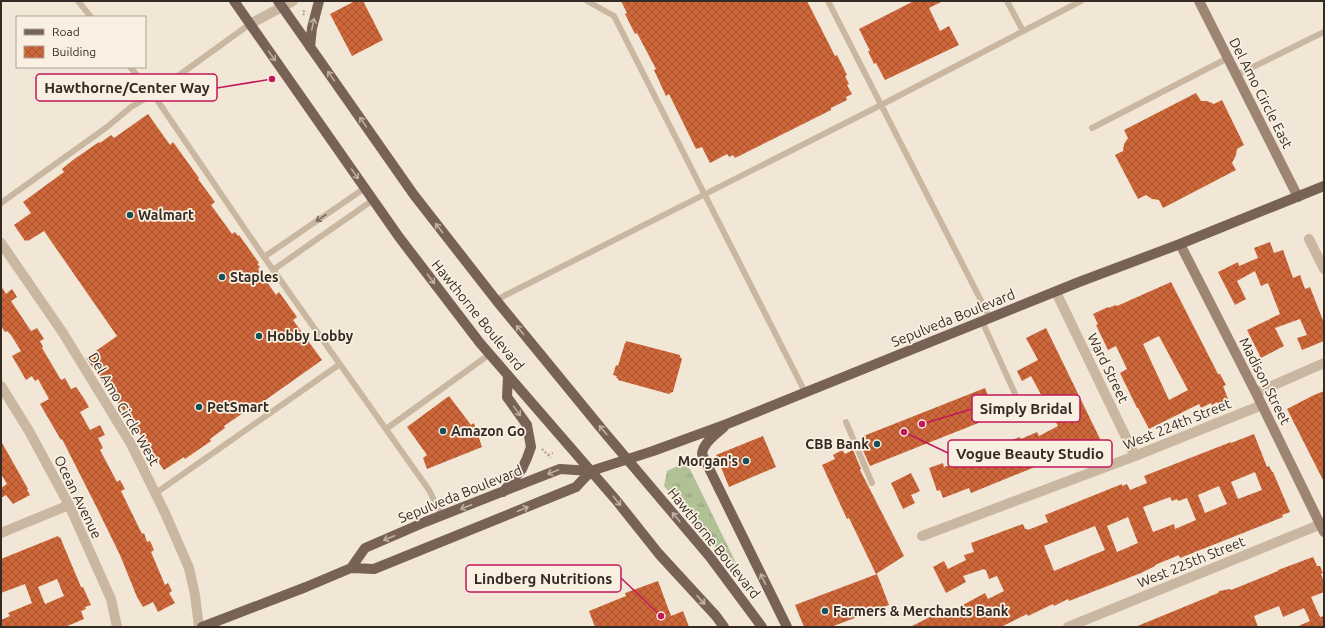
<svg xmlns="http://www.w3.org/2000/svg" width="1325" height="628" font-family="Ubuntu,sans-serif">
<defs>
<pattern id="grass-tufts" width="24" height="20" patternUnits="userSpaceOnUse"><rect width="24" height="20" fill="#b0c195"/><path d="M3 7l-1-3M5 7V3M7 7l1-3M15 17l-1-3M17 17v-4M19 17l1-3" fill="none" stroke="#909d79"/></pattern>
<pattern id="building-cross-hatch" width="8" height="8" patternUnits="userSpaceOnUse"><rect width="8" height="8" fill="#cd6639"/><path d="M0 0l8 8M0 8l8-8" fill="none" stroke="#a75430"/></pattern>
</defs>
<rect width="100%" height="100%" fill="#f2e7d6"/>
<path fill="url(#grass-tufts)" d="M682,464l8,5 47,96 -5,2 -68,-81 3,-15z"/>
<path fill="url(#building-cross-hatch)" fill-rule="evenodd" d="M355,1h8l20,39 -31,16 -22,-42z
M621,1h186l28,55 2,-1 10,20 -2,1 4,8 -2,1 5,9 -6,3 1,3 -16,8v2l-96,48 -2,-3 -4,2 -2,-3 -17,9 -8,-16 -6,2 -27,-55 -3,2 -12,-26 2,-1 -19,-36 -2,1 -10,-20 2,-1z
M914,1h29l-14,7 11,23 9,-5 10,19 -74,35 -9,-17 -2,1 -6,-13h2l-11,-22z
M1196,93l5,8h6l7,3 8,-4 22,45 -7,4 -1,6 -4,8 4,7 -73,38 -4,-8 -7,-1 -6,-4 -8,4 -23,-44 8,-4 1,-7 4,-6 -4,-8z
M148,114l22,31 3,-3 26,36 -1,1 17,23 -4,3 21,29 3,-2 3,4 1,-1 20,28 -2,1 3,3 -2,2 18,26 3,-3 18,25 -4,3 29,40 -72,51 -1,-2 -25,17 1,2 -15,11 1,2 -26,18 -1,-2 -20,13 -10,-14 1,-1 -69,-97 31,-22 -73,-105 -16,10 -1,-1 -2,1 -11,-16 17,-12 -8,-11 41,-30 -2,-3 11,-9 26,-18 1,1 11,-8 3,3z
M1270,242l4,11 9,-3 10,28 7,-3 5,14 5,-2 14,36v18l-22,9 -5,-12 10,-3 -7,-16 -25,9 9,18 -23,12 -14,-28 33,-16 -12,-31 -7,3 -6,-15 -18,10 9,18 -11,6 -17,-33 20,-10 1,4 19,-8 -4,-10z
M1171,282l47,92h2l6,11 -3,1 5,13 -10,5 -1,-2 -5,3 -1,-2 -10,5 -2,-4 -50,25 -11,-21h-1l-17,-35 7,-4 -11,-23 -8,4 -12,-25 2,-1 -5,-10 15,-7v1l8,-3 1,1zM1159,336l29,54 -19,10 -26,-56z
M1,286l5,8 6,-5 5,8 -6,4 20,30 6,-3 7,11 -4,2 3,6 -1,1 19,32 4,-2 6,11 5,-2 7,10 6,10 -9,5 10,18 10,-5 5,10 -7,3 5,10 -3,2 17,32 3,-2 5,9 -4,2 21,43 2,-1 3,9 3,-1 4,9 -3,2 14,33 3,-2 4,8 -3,2 6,10 -17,9 -5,-10 -10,5 -6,-10 -17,-42 -25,-51 -33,-65 -1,1 -21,-36 9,-5 -11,-20 -3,2 -3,-5 -6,4 -14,-24 9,-5 -10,-16 -4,-4 -2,1 -4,-6z
M1046,328l56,115 -30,15 -7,-13 -18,7v1l-3,2 3,7 -76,31 -2,-5 -26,10 -3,-8 -3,1 -8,-23 14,-5 1,4 28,-11 -4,-9 11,-4 3,8 38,-14 1,2 16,-7 2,4 19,-10 -27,-50 -9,5 -5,-10 21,-11 -12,-22z
M626,341l54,14v2l2,2 -9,33h-1l-3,2 -51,-14v-2h-2l1,-2 -4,-1 3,-10 2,1 7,-23h1z
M985,388l11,28 -126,50 -9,-20 4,-1 -4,-8z
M1324,391v91l-37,-73 25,-13z
M449,396l22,29 3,-2 8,24 -55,22 -4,-11 4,-3 -20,-28z
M1254,434l13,33 2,-1 3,6h1l17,40 -8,3 1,2 -103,41 -1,-3 -24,10v1l-14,7 -72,28 -1,-2 -14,7 -1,-2 -25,12 -1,-2 -26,13h-91l36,-18 2,4 37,-20 3,6 16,-8 -7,-15 -8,3 -3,-9h-1l-1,-1 -21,7 3,6 -20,11 -13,-26 11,-6 4,8 18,-9 -2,-5 10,-3 -3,-9 52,-19 2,5h2l1,1 20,-8 -3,-7 77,-31v2l5,-2 3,6 17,-7 -3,-7 87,-34v1zM1255,472l7,18 -24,9 -7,-17zM1219,486l8,18 -22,9 -7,-18zM1170,497l2,4 5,-2 1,2 9,-3 9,22 -21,9 -1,-5 -21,8 -10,-25zM1128,517l10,26 -21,9 -10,-26zM1095,526l10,24 -51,21 -10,-25z
M763,436l13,31 -47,20 -13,-32z
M1,441l27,48 -1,1 3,5 -17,9 -7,-9 -5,3v-10l6,-4 -6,-10z
M842,450l3,4 8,-4 8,19 -1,1 44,86 -28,18 -27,-56 -2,1 -25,-54 13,-6 -2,-4z
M911,473l9,18 -9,4 4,8 -12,6 -12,-26z
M58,536l1,2 1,-1 21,50h2l8,18 -6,2 1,2 -5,2 3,8 -19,8h-64v-7l9,-4 -2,-3 24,-10 -7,-19 -24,9v-34zM57,579l7,17 -19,8 -7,-17z
M1313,557l4,9h3l3,7 -2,1 3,8v10l-13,5 9,20 4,-1v11h-28l14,-6 -6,-13 -21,9 -4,-11 -25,10 4,11h-123l83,-34 1,-2 11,-2 1,1 47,-19v-1z
M877,574l12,31 -58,22h-27l-9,-22z
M658,581l13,35 12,-5 6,16h-94l-6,-16 37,-15 -1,-3z"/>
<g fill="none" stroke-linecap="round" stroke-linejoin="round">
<path stroke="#b6a18c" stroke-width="2" stroke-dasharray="2 2" stroke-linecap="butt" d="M303,15l2,-2 -2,-3
M542,449l9,9
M548,455l5,-2"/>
<path stroke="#cab7a2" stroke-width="6" d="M78,1l13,16
M587,1l27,15 191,376
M828,1l162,317
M1007,1l16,30
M130,67l23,27 111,163 165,233 13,26
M1237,75l87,-43
M1092,128l136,-70
M1,203l106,-76 24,-20 22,-13 97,-70
M264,257l101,-69
M273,270l100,-70
M496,300l385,-195 200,-104
M982,321l39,86 -4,7
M846,422l26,61
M386,429l104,-75
M156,493l184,-129"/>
<path stroke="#cab7a2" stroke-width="10" d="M250,24l43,-23
M1309,239l15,30
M1,243l62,90 68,111 34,69 24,55 6,27 4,32
M1056,292l79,164
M1,386l28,45 40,74 42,94 6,28
M1256,393l68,-30
M1,533l68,-28
M922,536l213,-80 127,-51
M1068,627l256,-104"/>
<path stroke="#9e8573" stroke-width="10" d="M1199,1l99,196
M1180,244l76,149 68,139"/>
<path stroke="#776255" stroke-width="10" d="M234,1l165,236 81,106 136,157 43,54 57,62 8,11
M278,1l136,194 82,105 109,133 105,124 52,70
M310,47l2,-19 7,-27
M724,427c-8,7 -21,16 -22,27l85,173
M503,492l19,-23 5,-11 4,-11 -4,-22 -20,-28 1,-22
M351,568l14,-20 60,-26 135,-53 31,2 62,-20 74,-27 352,-142 101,-38 144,-58
M202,627l104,-40 45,-19 23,1 202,-82 15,-16"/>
</g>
<defs><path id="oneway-shaft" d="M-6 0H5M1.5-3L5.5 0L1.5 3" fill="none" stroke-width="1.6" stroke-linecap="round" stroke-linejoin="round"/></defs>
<g stroke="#bfb0a3">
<use href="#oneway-shaft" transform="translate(313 24) rotate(-78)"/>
<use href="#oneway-shaft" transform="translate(272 56) rotate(55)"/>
<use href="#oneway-shaft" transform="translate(331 76) rotate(-125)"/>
<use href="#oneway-shaft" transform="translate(363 122) rotate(-125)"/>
<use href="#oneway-shaft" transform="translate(355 174) rotate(55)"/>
<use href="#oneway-shaft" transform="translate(439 228) rotate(-128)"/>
<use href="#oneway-shaft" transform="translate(431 279) rotate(53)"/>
<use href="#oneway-shaft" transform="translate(520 330) rotate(-129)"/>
<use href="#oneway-shaft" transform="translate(517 411) rotate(55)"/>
<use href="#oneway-shaft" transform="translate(603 430) rotate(-130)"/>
<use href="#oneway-shaft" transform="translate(553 472) rotate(158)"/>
<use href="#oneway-shaft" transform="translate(617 501) rotate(51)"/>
<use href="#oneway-shaft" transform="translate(466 507) rotate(159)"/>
<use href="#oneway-shaft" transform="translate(523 509) rotate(-22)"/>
<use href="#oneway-shaft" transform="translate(676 517) rotate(-130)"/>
<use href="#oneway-shaft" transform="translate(389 538) rotate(157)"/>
<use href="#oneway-shaft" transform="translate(763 579) rotate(-116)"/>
<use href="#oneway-shaft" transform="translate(701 600) rotate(47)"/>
</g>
<use stroke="#786a5d" href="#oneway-shaft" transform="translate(321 218) rotate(146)"/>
<g fill="#185058" stroke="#faf0e2" stroke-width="1.5">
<circle cx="130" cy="215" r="4"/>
<circle cx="222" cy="277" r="4"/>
<circle cx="259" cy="336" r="4"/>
<circle cx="199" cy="407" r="4"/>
<circle cx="443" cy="431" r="4"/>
<circle cx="877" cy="444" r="4"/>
<circle cx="746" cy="461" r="4"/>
<circle cx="825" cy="611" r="4"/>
</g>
<g text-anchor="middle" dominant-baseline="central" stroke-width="3.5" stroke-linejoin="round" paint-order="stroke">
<g font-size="14" fill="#342b25" stroke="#faf0e2">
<text transform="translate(1261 93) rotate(63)">Del Amo Circle East</text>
<text transform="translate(478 315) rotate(51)">Hawthorne Boulevard</text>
<text transform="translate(953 318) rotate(-22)">Sepulveda Boulevard</text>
<text transform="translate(1108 368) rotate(64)">Ward Street</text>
<text transform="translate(1265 381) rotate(63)">Madison Street</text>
<text transform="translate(124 409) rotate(60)">Del Amo Circle West</text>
<text transform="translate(1177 424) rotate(-22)">West 224th Street</text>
<text transform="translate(460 494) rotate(-22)">Sepulveda Boulevard</text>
<text transform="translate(78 497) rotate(64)">Ocean Avenue</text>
<text transform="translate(714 543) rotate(51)">Hawthorne Boulevard</text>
<text transform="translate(1191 562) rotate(-22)">West 225th Street</text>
</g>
<g font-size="14" font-weight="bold" fill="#342b25" stroke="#faf0e2" text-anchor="start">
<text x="138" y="215">Walmart</text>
<text x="230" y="277">Staples</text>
<text x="267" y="336">Hobby Lobby</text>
<text x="207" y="407">PetSmart</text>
<text x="451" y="431">Amazon Go</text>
<text x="869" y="444" text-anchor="end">CBB Bank</text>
<text x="738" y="461" text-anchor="end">Morgan's</text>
<text x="833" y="611">Farmers &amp; Merchants Bank</text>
</g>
</g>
<path fill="none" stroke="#c2185b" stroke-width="1.5" d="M272 79L217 88M922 424L972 409M904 432L948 453M661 616L621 578"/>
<g fill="#c2185b" stroke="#faf0e2" stroke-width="1.5">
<circle cx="272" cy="79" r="4"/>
<circle cx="922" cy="424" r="4"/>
<circle cx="904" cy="432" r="4"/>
<circle cx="661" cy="616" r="4"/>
</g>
<g fill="#faf0e2" stroke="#c2185b" stroke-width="1.5">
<rect x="36" y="74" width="181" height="27" rx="4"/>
<rect x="972" y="395" width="108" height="27" rx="4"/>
<rect x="948" y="440" width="164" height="27" rx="4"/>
<rect x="466" y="565" width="155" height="27" rx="4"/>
</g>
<g font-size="15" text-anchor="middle" font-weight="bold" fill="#342b25">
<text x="127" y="93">Hawthorne/Center Way</text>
<text x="1026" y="414">Simply Bridal</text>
<text x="1030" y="459">Vogue Beauty Studio</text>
<text x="543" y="584">Lindberg Nutritions</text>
</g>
<rect width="1325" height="628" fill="none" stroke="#342b25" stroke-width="4"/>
<rect x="16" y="16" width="130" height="52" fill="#faf0e2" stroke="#aba196"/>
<rect x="24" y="29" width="20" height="6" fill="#776255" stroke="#aba196"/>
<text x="52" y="36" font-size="12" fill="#342b25">Road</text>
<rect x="24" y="46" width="20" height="12" fill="url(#building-cross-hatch)" stroke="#aba196"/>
<text x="52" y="56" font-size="12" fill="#342b25">Building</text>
</svg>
